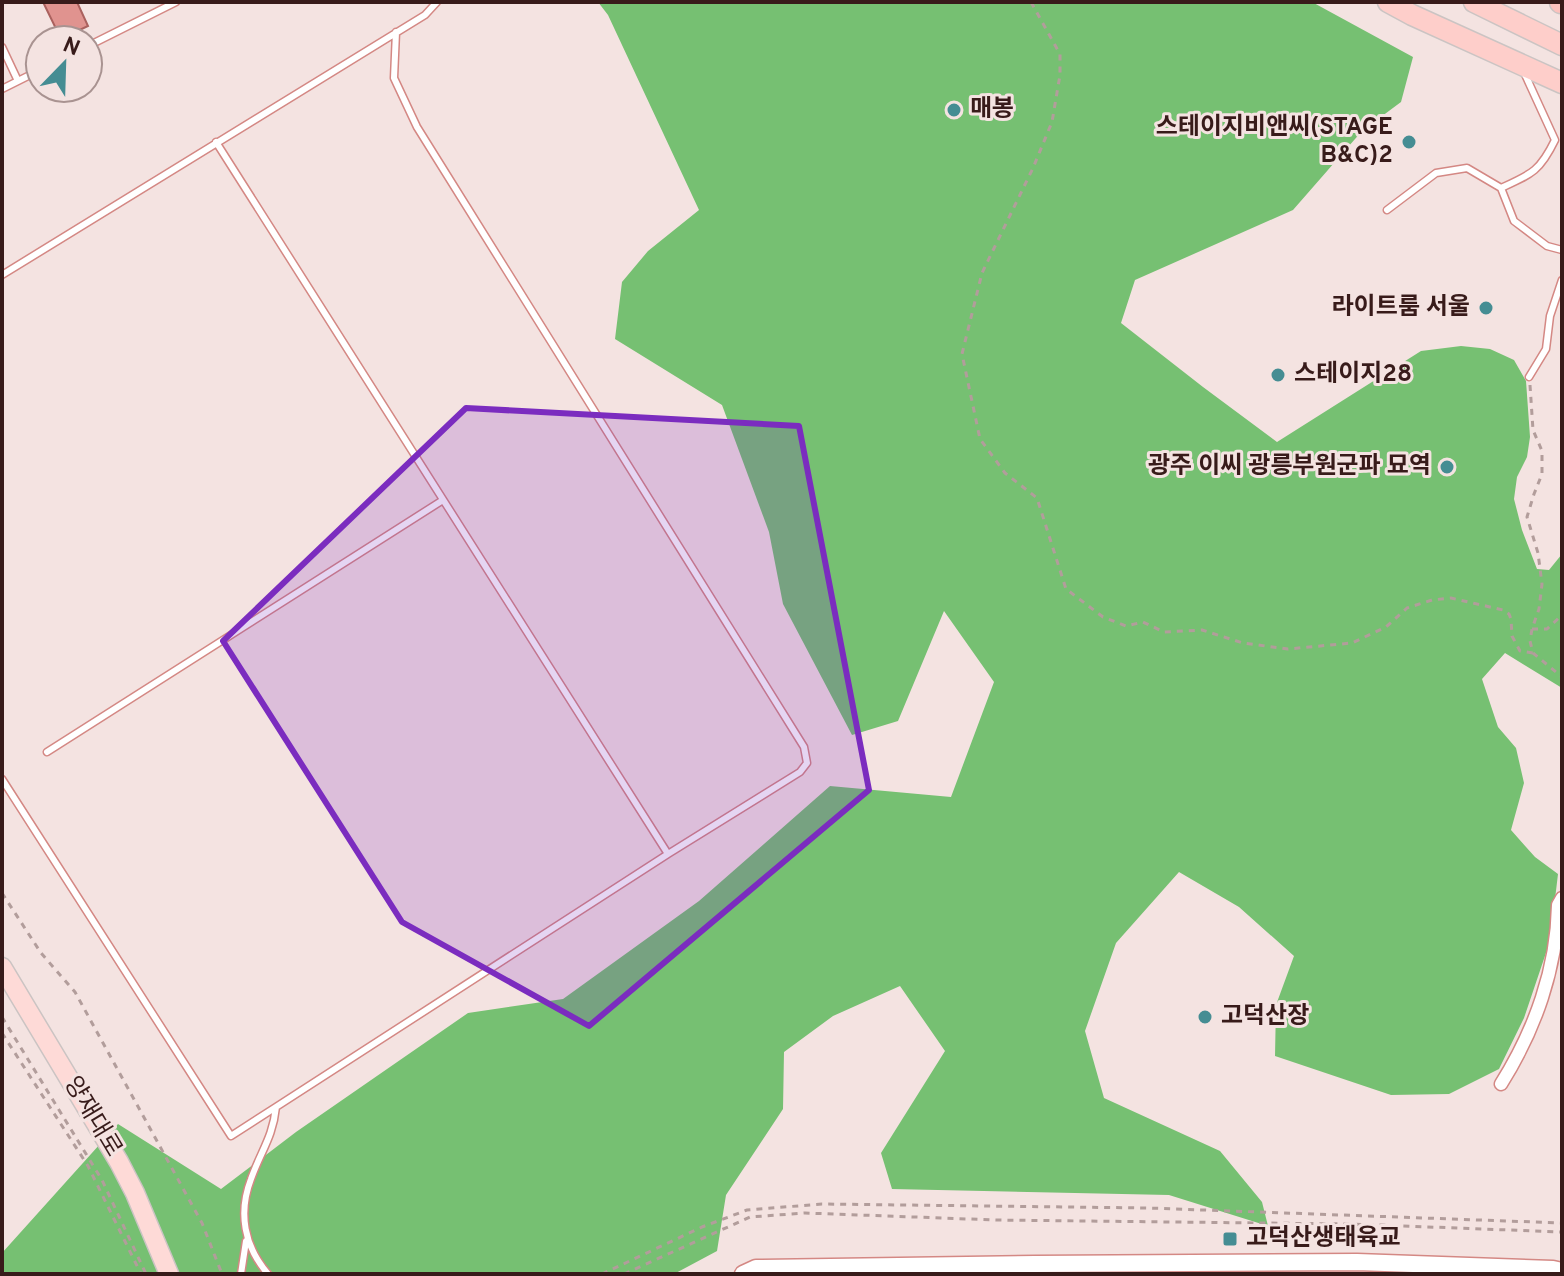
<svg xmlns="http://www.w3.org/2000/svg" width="1564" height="1276" font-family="Overpass,'Noto Sans KR',sans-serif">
<rect width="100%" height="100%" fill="#f4e3e1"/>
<path fill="#76c072" d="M598,2h714l101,55 -12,45 -39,29 -69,79 -158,70 -14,43 82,64 74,55 144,-91 40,-5 29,3 24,11 12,21 4,56 -3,20 -10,20 -3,22 8,31 15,39 12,1 13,-16v134l-57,-35 -23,26 16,48 18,21 8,35 -13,47 24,27 23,17 -8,67 -26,77 -25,51 -50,25 -58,1 -116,-39 1,-51 18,-49 -55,-49 -60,-35 -63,71 -31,88 19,67 116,53 42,51 6,24 -99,-31 -277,-6 -11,-36 64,-102 -45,-65 -67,30 -49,36 -1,57 -57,86 -9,56 -43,23h-672v-21l116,-129 103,65 75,-57 172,-119 95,-14 136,-98 131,-115 121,11 43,-115 -50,-71 -46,110 -46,14 -69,-131 -14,-72 -47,-127 -107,-66 7,-57 26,-31 51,-41 -91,-195z"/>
<path fill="#e0938f" stroke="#aa615e" stroke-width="2" d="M43,2h34l11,24 -27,13z"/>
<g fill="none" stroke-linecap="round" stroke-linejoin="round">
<g stroke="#d48884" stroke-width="9">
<path id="service" d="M396,32l-2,46 23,49 387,620 3,16 -7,9 -132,82
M88,46l88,-44
M2,47l16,34
M2,89l38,-19
M216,142l452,712 -392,253c-3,30 -15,44 -25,72 -13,34 -7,67 17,95
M1501,188c31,-14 39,-17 54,-48l-32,-70
M1387,210l49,-37 31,-5 34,20 13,33 33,25 15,4
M2,275l423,-260 12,-13
M1529,377l17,-28 4,-33 12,-36
M47,752l396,-252
M2,779l229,357 45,-29
M241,1274l5,-33"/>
</g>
<g stroke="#d48884" stroke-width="15">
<path id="minor" d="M1501,1084c34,-54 56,-116 57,-179l4,-7"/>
</g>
<g stroke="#d48884" stroke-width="19">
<path id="secondary" d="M743,1274l13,-6 279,-4 322,-2 196,7 9,2"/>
</g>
<g stroke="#cbc4c3" stroke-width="21">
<path id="primary" d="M2,967l117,195 16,31 34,81"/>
</g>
<g stroke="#cbc4c3" stroke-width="23">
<path id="trunk" d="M1388,2l24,13 150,68
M1474,2l88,43"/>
</g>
<g stroke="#cbc4c3" stroke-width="25">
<path id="motorway" d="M1561,2h1"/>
</g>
<path stroke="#b29d9b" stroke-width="3" stroke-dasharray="6 6" stroke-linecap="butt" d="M1031,2l29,52v21l-8,47 -19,46 -51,105 -20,81 18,85 25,34 32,25 29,91 37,28 23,9 17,-4 21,10 38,-2 41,13 45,6 64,-6 34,-16 21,-19 25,-8 19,-2 52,12 6,4 2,5 1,17 8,15 13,2
M1530,385l3,45 9,21v23l-8,20 -7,23 11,36 4,31 -3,25 -7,20 -2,12 3,12 29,24
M1532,629h15l15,-14
M2,893l39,60 34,39 127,231 20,51
M2,1017l100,163 44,94
M2,1033l86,133 53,108
M602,1274l100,-47 45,-17 75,-6 326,4 414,15
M624,1274l126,-57 55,-4 191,7 354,4 212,8"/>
<use href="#service" stroke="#fff" stroke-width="6"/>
<use href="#minor" stroke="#fff" stroke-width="12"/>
<use href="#secondary" stroke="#fff" stroke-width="16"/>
<use href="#primary" stroke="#fedad7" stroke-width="18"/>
<use href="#trunk" stroke="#fececa" stroke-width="20"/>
<use href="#motorway" stroke="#fdc1bd" stroke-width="22"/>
</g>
<path fill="#7b2cbf" fill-opacity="0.2" stroke="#7b2cbf" stroke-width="6" stroke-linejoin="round" d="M466,408l333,18 70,364 -280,236 -187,-104 -179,-281z"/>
<g fill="#458d93" stroke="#f4e3e1" stroke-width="3">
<circle cx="954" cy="110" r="8"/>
<circle cx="1409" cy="142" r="8"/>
<circle cx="1486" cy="308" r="8"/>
<circle cx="1278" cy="375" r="8"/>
<circle cx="1447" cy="467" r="8"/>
<circle cx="1205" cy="1017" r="8"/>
<rect x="1222" y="1231" width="16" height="16" rx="4"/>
</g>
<g text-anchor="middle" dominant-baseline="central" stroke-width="6" stroke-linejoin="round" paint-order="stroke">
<g font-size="24" font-weight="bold" fill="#381b1a" stroke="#f4e3e1" text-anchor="start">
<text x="970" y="110">매봉</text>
<text x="1393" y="128" text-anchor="end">스테이지비앤씨(STAGE<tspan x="1393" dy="28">B&amp;C)2</tspan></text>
<text x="1470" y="308" text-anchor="end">라이트룸 서울</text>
<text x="1294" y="375">스테이지28</text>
<text x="1431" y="467" text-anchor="end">광주 이씨 광릉부원군파 묘역</text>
<text x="1221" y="1017">고덕산장</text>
<text x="1246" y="1239">고덕산생태육교</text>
</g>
<g font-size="24" fill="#381b1a" stroke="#f4e3e1">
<text transform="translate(92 1117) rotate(59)">양재대로</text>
</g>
</g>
<rect width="1564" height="1276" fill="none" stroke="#381b1a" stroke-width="8"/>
<g transform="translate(64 64) rotate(23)"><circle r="38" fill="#f4e3e1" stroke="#a99391" stroke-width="2"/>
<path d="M0-6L14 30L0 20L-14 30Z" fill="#458d93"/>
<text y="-12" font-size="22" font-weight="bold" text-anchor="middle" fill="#381b1a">N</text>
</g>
</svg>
